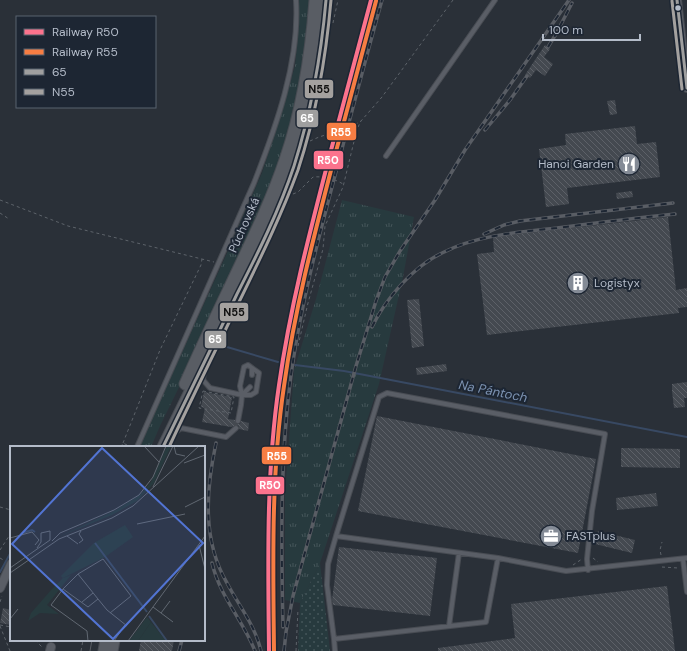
<svg xmlns="http://www.w3.org/2000/svg" width="687" height="651" font-family="'DM Sans',sans-serif">
<defs>
<pattern id="grass-tufts" width="24" height="20" patternUnits="userSpaceOnUse"><rect width="24" height="20" fill="#273a3e"/><path d="M3 7l-1-3M5 7V3M7 7l1-3M15 17l-1-3M17 17v-4M19 17l1-3" fill="none" stroke="#445559"/></pattern>
<pattern id="garden-dots" width="8" height="8" patternUnits="userSpaceOnUse"><rect width="8" height="8" fill="#273a3e"/><path d="M2 2h.1M6 6h.1" fill="none" stroke="#445559" stroke-width="1.8" stroke-linecap="round"/></pattern>
<pattern id="building-back-hatch" width="6" height="6" patternUnits="userSpaceOnUse"><rect width="6" height="6" fill="#444950"/><path d="M-1 5l2 2M0 0l6 6M5-1l2 2" fill="none" stroke="#5d6168"/></pattern>
</defs>
<rect width="100%" height="100%" fill="#2a3038"/>
<path fill="url(#grass-tufts)" d="M298,0h12l-1,35 -17,89 -29,83 -78,168 -25,51 -9,21h-11l15,-35 73,-161 34,-78 17,-52 16,-55 3,-30z
M342,200l72,17 -11,60 -24,107 -59,179 -20,40 -15,-3v-105l9,-125 22,-71z"/>
<path fill="url(#garden-dots)" d="M320,563l10,88h-32l2,-48z"/>
<g fill="none" stroke-linecap="round" stroke-linejoin="round">
<path stroke="#384963" stroke-width="2" d="M227,347l51,15
M295,365l49,6 343,66
M0,572l11,-20"/>
</g>
<path fill="url(#building-back-hatch)" d="M545,45l5,4 -6,8 9,7 -8,12 -9,-6 -6,8 -5,-3z
M615,100l2,14 -7,1 -3,-14z
M635,126l2,18 19,-2 4,35 -93,11 2,16 -23,3 -7,-58 27,-4 -1,-11z
M632,191l1,6 -16,2 -1,-6z
M668,217l8,73 11,-2v19l-9,1 1,5 -192,22 -10,-81 17,-2 -1,-15z
M419,299l5,47 -12,2 -5,-48z
M446,364l1,7 -30,4 -1,-7z
M687,382v16h-3l1,9 -11,1 -2,-17v-7z
M204,392l28,5 -4,22 7,1 2,4h3l1,-3 8,2 -1,8 -9,-2v-3l-2,-1 -6,2 -29,-5 3,-14 -4,-1z
M377,416l219,43 -18,94 -220,-42z
M621,448l59,1v19l-59,-1z
M656,493l2,13 -41,4 -1,-12z
M598,531l37,9 -3,13 -37,-9z
M339,547l98,11 -7,58 -97,-11 -1,-5z
M667,586l8,65h-237v-3l77,-10 -4,-34z
M3,608l8,2v15l-11,-2z
M141,640h33l-2,11h-33z"/>
<g fill="none" stroke-linecap="round" stroke-linejoin="round">
<g stroke="#484c53" stroke-width="6">
<path id="service" d="M386,156l109,-156
M204,372l-1,8 7,8 32,7 -1,10 -3,16
M242,395l-2,-9 4,-19 4,-2 4,3v7
M242,395h9l5,-3 3,-19 -7,-5
M242,395l8,-8
M173,434l8,-6 45,9 10,-9
M137,447l117,-264c22,-56 46,-122 42,-183
M498,558l-162,-22 43,-139 8,-4 218,41 -13,77 -5,48 1,11
M683,559l4,33
M449,626l10,-73
M334,639l-7,-54 1,-21 8,-28
M335,651l-1,-12 152,-17 12,-64 68,13 121,-13"/>
</g>
<g stroke="#484c53" stroke-width="10">
<path id="minor" d="M677,0l10,88
M0,588l11,-24
M50,651l1,-4"/>
</g>
<g stroke="#484c53" stroke-width="13">
<path id="secondary" d="M185,384c14,-31 28,-62 43,-93 20,-43 42,-86 57,-131 18,-52 26,-105 30,-160
M163,447l96,-197c12,-27 24,-54 34,-82 18,-54 29,-111 33,-168
M104,651l2,-11
M112,651l2,-11"/>
</g>
<path stroke="#5d636a" stroke-width="1" stroke-dasharray="3 3" stroke-linecap="butt" d="M333,23l5,-23
M310,141l9,-4 32,-10 10,-6
M293,194l5,-2 15,-15c10,-1 22,2 30,7
M0,200l68,26 146,36
M0,213l9,6
M298,346l10,-43 15,-54 2,-23 18,-39 14,-58 4,-8 21,-24 71,-97
M203,391l31,6 -3,16 -32,-5z
M123,443l37,-93 41,-85 1,-6
M121,447l2,-4 8,4
M0,507l11,3
M0,550l11,-17
M661,555l-1,-5 2,-8
M0,558l5,3
M593,558l5,4
M573,565l9,-6
M662,567l16,1
M0,602l2,-6
M0,625l11,2
M0,626l10,25
M35,640l8,8
M81,651l2,-11
M296,651l2,-42"/>
<use href="#service" stroke="#5a5e66" stroke-width="4"/>
<use href="#minor" stroke="#5a5e66" stroke-width="8"/>
<use href="#secondary" stroke="#595d64" stroke-width="11"/>
<path stroke="#595d64" stroke-width="1" d="M90,651l2,-11"/>
<g stroke="#595d64" stroke-width="3.5">
<path id="rail" d="M548,47l8,-13 16,-31
M485,130l25,-30 17,-24
M484,234l20,-9 16,-4 153,-18
M372,327c14,-29 41,-60 70,-74 35,-18 77,-21 115,-25 39,-5 79,-10 118,-14
M216,443c-10,47 -14,97 11,140 12,23 28,42 34,68
M212,563c8,34 31,57 43,88
M283,627c-2,-86 -3,-174 9,-259 9,-63 25,-124 41,-185 16,-61 32,-122 49,-183
M179,651l3,-11
M284,651l2,-19 7,-36 63,-230 20,-65 9,-24 15,-26 35,-51 30,-50 104,-150"/>
</g>
<use href="#rail" stroke="#1d2633" stroke-width="2" stroke-dasharray="6" stroke-linecap="butt"/>
<g stroke="#1d2633" stroke-width="6">
<path id="bus-1" d="M677,0l10,88
M163,447c25,-51 50,-102 74,-153 21,-41 42,-83 57,-128 17,-54 27,-109 32,-166"/>
</g>
<g stroke="#1d2633" stroke-width="6">
<path id="bus-2" d="M672,1l10,88
M169,447c23,-49 47,-98 71,-147 21,-43 42,-86 58,-130 18,-55 28,-112 33,-170"/>
</g>
<use href="#bus-1" stroke="#9f9f9f" stroke-width="3"/>
<use href="#bus-2" stroke="#a4a19f" stroke-width="3"/>
<g stroke="#1d2633" stroke-width="7">
<path id="rail-1" d="M269,651c-1,-89 -3,-178 10,-266 11,-78 31,-154 51,-231 14,-51 27,-103 41,-154"/>
</g>
<g stroke="#1d2633" stroke-width="7">
<path id="rail-2" d="M274,651c-1,-88 -3,-178 10,-265 11,-79 31,-154 51,-231 14,-51 27,-102 41,-154"/>
</g>
<use href="#rail-1" stroke="#fc738d" stroke-width="4"/>
<use href="#rail-2" stroke="#f77d43" stroke-width="4"/>
</g>
<defs>
<g id="restaurant-disc" transform="scale(1.15)"><circle r="9.5" fill="#848b96" stroke="#1d2633"/><path d="M-5-6h1v4h1v-4h1v4h1v-4h1v5L-1.5 .5V6h-2V.5L-5-1ZM5-6V6H3V1.5H1.5Q1.5-4 5-6Z" fill="#fff"/></g>
<g id="building-disc" transform="scale(1.15)"><circle r="9.5" fill="#848b96" stroke="#1d2633"/><path d="M-4-6H4V6H1V3H-1V6H-4ZM-2.5-4.3h1.7v1.8h-1.7ZM.8-4.3h1.7v1.8H.8ZM-2.5-1h1.7V.8h-1.7ZM.8-1h1.7V.8H.8Z" fill="#fff"/></g>
<g id="office-disc" transform="scale(1.15)"><circle r="9.5" fill="#848b96" stroke="#1d2633"/><path d="M-6-3h4V-5.5h4V-3h4V5H-6ZM-1-4.5V-3h2v-1.5ZM-6 0V1H6V0Z" fill="#fff"/></g>
</defs>
<g fill-rule="evenodd">
<use href="#restaurant-disc" x="629" y="164"/>
<use href="#building-disc" x="578" y="283"/>
<use href="#office-disc" x="551" y="536"/>
</g>
<circle fill="#b4bcc9" stroke="#1d2633" stroke-width="1.5" cx="678" cy="8" r="3.5"/>
<g text-anchor="middle" dominant-baseline="central" stroke-width="4" stroke-linejoin="round" paint-order="stroke">
<g font-size="12" fill="#b4bcc9" stroke="#1d2633" text-anchor="start">
<text x="614" y="164" text-anchor="end">Hanoi Garden</text>
<text x="594" y="283">Logistyx</text>
<text x="566" y="536">FASTplus</text>
</g>
<g font-size="12" fill="#b4bcc9" stroke="#1d2633">
<text transform="translate(244 225) rotate(-66)">Púchovská</text>
</g>
<g font-size="13" font-style="italic" fill="#7c92b1" stroke="#1d2633">
<text transform="translate(493 391) rotate(11)">Na Pántoch</text>
</g>
</g>
<g transform="translate(10 446)">
<rect width="195" height="195" fill="#2a3038"/>
<path d="M157,0h4l-17,37 -17,18 -25,14 -54,22 58,-27 25,-16 10,-12zM115,79l8,12 -28,20 -42,21 -2,-2 33,-33z" fill="#273a3e"/>
<path d="M141,176l15,19h-28z" fill="#273a3e"/>
<path d="M61,129l-24,30 12,9 -19,-1 -12,8 3,-8 21,-24 11,-11zM137,171l4,5 -13,19h-9z" fill="#273a3e"/>
<path fill="none" stroke="#384963" stroke-width="2" d="M12,87l10,-3 3,2M85,97l52,69M139,170l18,25"/>
<path fill="none" stroke="#616872" stroke-width="1" d="M134,0l15,16M164,0l2,8 9,2M174,17l21,-8M143,41l20,-41M175,61l20,-10M127,78l48,-10M57,90l11,8M0,92l22,-6 7,8 -4,5M42,95l8,-8 54,-23 25,-15 14,-18 13,-31M69,97l4,-3 -4,-6 2,-3M189,99l6,24M0,122l40,-28v-9l-9,2v9l-4,6M0,127l49,-34 53,-21 21,-12 66,-60M53,143l15,-15M88,153l-20,-25 25,-15 28,37 -21,17M72,156l11,-9M143,161l20,15M151,167l9,-12M0,173l8,-10M78,195l-1,-10 -36,-26 12,-16 25,18 10,-8 9,11 20,16M104,195l11,-16M118,195l77,-105"/>
<path fill="#5274d3" fill-opacity="0.15" stroke="#5274d3" stroke-width="2" d="M92,2l101,95 -90,96 -101,-95z"/>
<rect width="195" height="195" fill="none" stroke="#b4bcc9" stroke-width="2"/>
</g>
<g stroke="#1d2633" stroke-width="1.5">
<rect x="304" y="79" width="30" height="20" rx="4" fill="#a4a19f"/>
<rect x="296" y="109" width="23" height="19" rx="4" fill="#9f9f9f"/>
<rect x="326" y="122" width="31" height="19" rx="4" fill="#f77d43"/>
<rect x="313" y="150" width="31" height="20" rx="4" fill="#fc738d"/>
<rect x="219" y="302" width="30" height="20" rx="4" fill="#a4a19f"/>
<rect x="204" y="330" width="23" height="19" rx="4" fill="#9f9f9f"/>
<rect x="261" y="446" width="31" height="19" rx="4" fill="#f77d43"/>
<rect x="255" y="476" width="30" height="19" rx="4" fill="#fc738d"/>
</g>
<g font-size="11" text-anchor="middle" font-weight="bold" fill="#fff">
<text x="307" y="122">65</text>
<text x="341" y="136">R55</text>
<text x="328" y="164">R50</text>
<text x="215" y="343">65</text>
<text x="277" y="460">R55</text>
<text x="270" y="489">R50</text>
</g>
<g font-size="11" text-anchor="middle" font-weight="bold" fill="#111">
<text x="319" y="93">N55</text>
<text x="234" y="316">N55</text>
</g>
<rect x="16" y="16" width="140" height="92" fill="#1d2633" stroke="#59626f"/>
<rect x="24" y="29" width="20" height="6" fill="#fc738d" stroke="#59626f"/>
<text x="52" y="36" font-size="12" fill="#b4bcc9">Railway R50</text>
<rect x="24" y="49" width="20" height="6" fill="#f77d43" stroke="#59626f"/>
<text x="52" y="56" font-size="12" fill="#b4bcc9">Railway R55</text>
<rect x="24" y="69" width="20" height="6" fill="#9f9f9f" stroke="#59626f"/>
<text x="52" y="76" font-size="12" fill="#b4bcc9">65</text>
<rect x="24" y="89" width="20" height="6" fill="#a4a19f" stroke="#59626f"/>
<text x="52" y="96" font-size="12" fill="#b4bcc9">N55</text>
<path d="M543 34v6h97v-6" fill="none" stroke="#b4bcc9" stroke-width="2"/>
<text x="549" y="34" font-size="12" fill="#b4bcc9" stroke="#1d2633" stroke-width="3" paint-order="stroke">100 m</text>
</svg>
